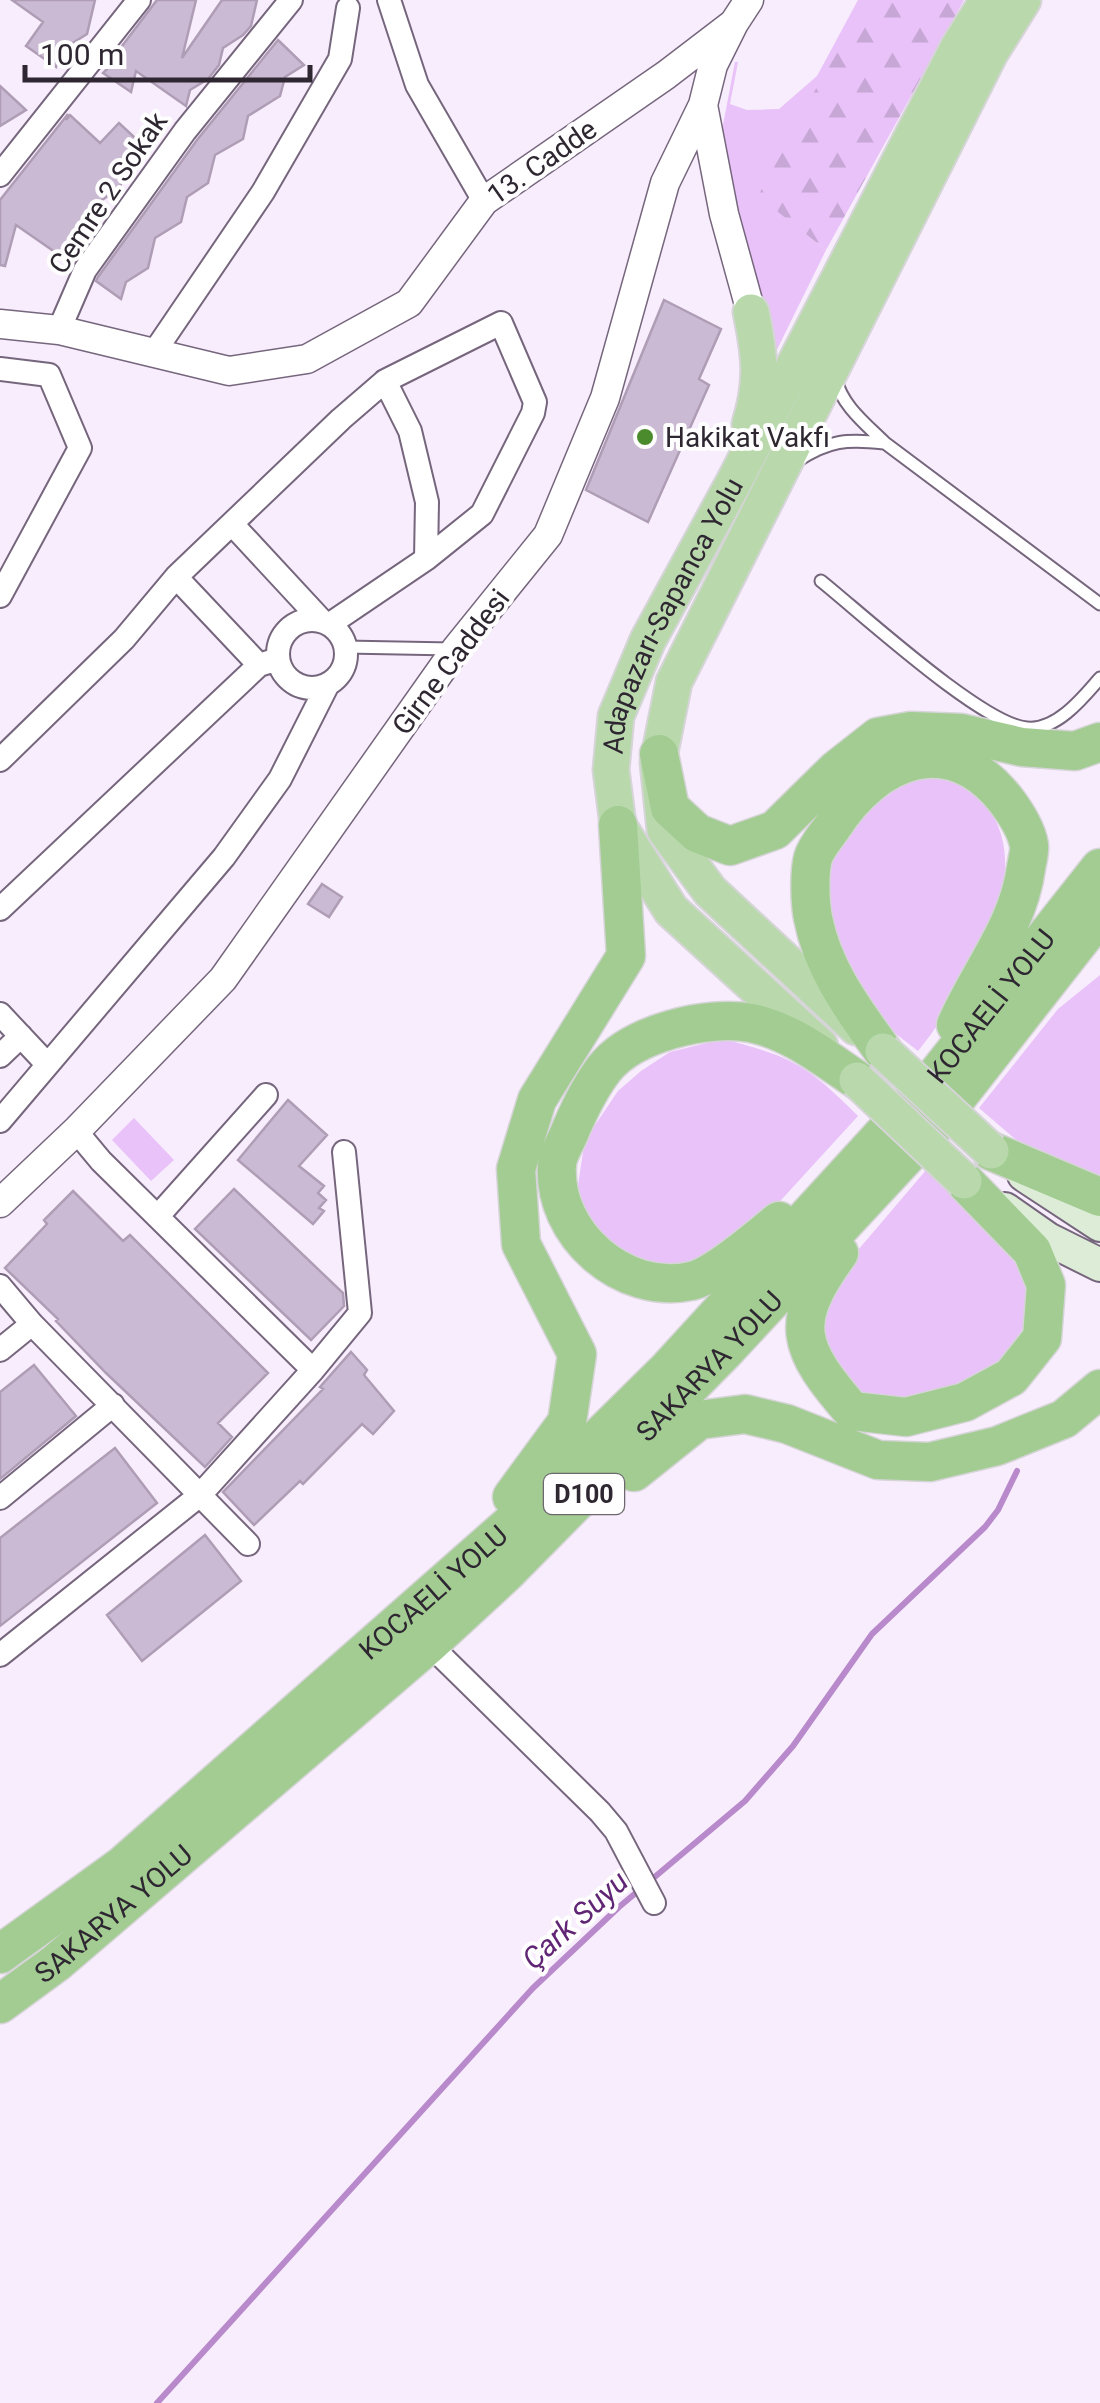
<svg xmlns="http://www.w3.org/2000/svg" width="1100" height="2403" font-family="Roboto,sans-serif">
<defs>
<pattern id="forest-firs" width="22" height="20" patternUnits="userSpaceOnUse" patternTransform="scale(2.5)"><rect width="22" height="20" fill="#e8c2f8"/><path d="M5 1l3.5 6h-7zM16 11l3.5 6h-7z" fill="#c7a7d5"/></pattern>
</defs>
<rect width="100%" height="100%" fill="#f8edfc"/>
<path fill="#e8c2f8" d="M858,0h8l-107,196 67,54 -62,126 -45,-230 16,-84h3l-8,42 17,6 32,-1 38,-33z
M917,773c17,4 39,5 52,16 86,66 -2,200 -51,262l-57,-44 -45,-112 23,-68z
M1100,975v213l-44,-14 -77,-66 79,-99z
M723,1039c70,18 84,26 135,77l-86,94 -55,52 -110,5 -30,-75 6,-40 8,-21 27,-40 23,-20 29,-19z
M134,1118l40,42 -23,21 -39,-41z
M927,1169l77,70 18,32 5,27 -2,25 -11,25 -12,14 -59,35 -79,7 -51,-53 22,-74z"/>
<path fill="url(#forest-firs)" d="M864,0h100l-138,250 -68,-54z"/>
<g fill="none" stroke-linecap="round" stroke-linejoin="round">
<path stroke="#b889cb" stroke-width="6" d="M157,2403l376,-415 86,-81 126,-106 48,-55 79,-112 113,-107 13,-17 19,-39"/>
</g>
<path fill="#cbbad3" stroke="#af9db6" stroke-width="2.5" d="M12,0h83l-8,34 -27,17 -4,16 -30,-21 17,-24z
M157,0h39l-14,58 40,-58h35l-6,26 -8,9 -20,13 -4,17 -11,14 -18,11 -4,16 -50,-35 -5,21 -28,-19 19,-19 -3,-4z
M278,40l26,25 -19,12 -5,19 -32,20 -5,23 -28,16 -7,28 -21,14 -6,25 -26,16 -7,30 -22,14 -5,17 -25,-18 2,-4 99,-137z
M0,86l26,24 -26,16z
M68,114l-2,6 4,-5 30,28 19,-20 27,25 -19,13 -7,27 -21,14 -7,25 -23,15 -4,17 -49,-34 -11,41 -5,-1v-65z
M664,300l57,29 -22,50 10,6 -61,137 -62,-32z
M322,884l20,13 -13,20 -21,-13z
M288,1100l39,35 -28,31 25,20 -6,7 8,7 -7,8 5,3 -11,13 -75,-64z
M234,1189l109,104 1,13 -33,34 -116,-111z
M73,1191l50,50 7,-6 138,138 -50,50 14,14 -27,30 -99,-94 -50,-52 2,-2 -53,-51 42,-44 -3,-4z
M351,1352l16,18 -3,5 30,36 -21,23 -11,-10 -59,60 -3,-3 -46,44 -31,-33 100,-103 -3,-2z
M34,1365l42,51 -76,63v-87z
M115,1448l42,55 -157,123v-88z
M205,1535l36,46 -99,80 -35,-46z"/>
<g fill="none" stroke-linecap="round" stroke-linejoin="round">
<g stroke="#76667d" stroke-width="15">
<path id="service" d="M836,379c5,26 31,46 49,64l215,161
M797,461c32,-21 50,-22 87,-18
M821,581c40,32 162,144 206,147 29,3 56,-30 73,-50
M345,647l107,2"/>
</g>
<g stroke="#76667d" stroke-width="26">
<path id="minor" d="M389,0l28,85 67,116
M0,175l139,-175
M59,330l26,-60 100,-139 106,-131
M155,351l108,-159 77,-133 8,-51
M0,369l49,6 31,73 -80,148
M385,381l25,50 17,71 -1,57
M232,524l90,97
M176,577l83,88
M278 654a34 34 0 1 1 68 0a34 34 0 1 1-68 0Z
M0,760l124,-121 52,-62 165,-158 44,-38 116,-58 34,79 -2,11 -51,101 -56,45 -96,65
M0,909l259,-244 19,-6
M0,1014l46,49
M0,1056l21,-20
M0,1121l224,-264 56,-78 48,-95
M76,1131l25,30 212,209
M158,1216l108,-121
M0,1286l32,38 216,220
M0,1350l32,-26
M0,1498l113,-93
M429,1644l171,168 16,19 38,72
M0,1655l200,-160 113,-125 47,-57 -16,-161"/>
</g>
<g stroke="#76667d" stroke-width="31">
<path id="tertiary" d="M703,105l21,109 27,98
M0,324l59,6 170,41 78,-12 102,-56 75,-102 182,-126 68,-52 15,-23
M0,1203l76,-72 147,-152 233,-330 92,-114 57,-137 60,-215 38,-78 10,-40 21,-42"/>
</g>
<g stroke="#76667d" stroke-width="36">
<path id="secondary" d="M1024,1175l76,50
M1005,1209l43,30 52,26"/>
</g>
<g stroke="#d5d4d6" stroke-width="39">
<g id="primary">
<path d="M750,424c13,-42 10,-69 1,-112"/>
<path d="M856,1027l-146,-136 -45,-61 -7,-68 16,-80 316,-629 33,-53"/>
<path id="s1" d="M820,1046l-149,-136 -53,-85 -7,-55 5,-54 32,-76 86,-158 224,-434 30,-48"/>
</g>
</g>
<g stroke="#d5d4d6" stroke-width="41">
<g id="trunk">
<path d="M659,754l11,54 27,25 33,13 45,-16 61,-60 42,-33 33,-6 50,2 61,14 53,4 25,-9"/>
<path d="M883,1051c-30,-42 -60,-81 -70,-133 -3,-15 -4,-45 0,-60 3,-11 14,-23 20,-32 42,-66 115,-98 172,-27 10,13 21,29 24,46 1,7 -2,16 -3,23 -8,59 -47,104 -70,157"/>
<path d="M991,1151l109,46"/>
<path d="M779,1221c-19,16 -66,56 -88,60 -68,15 -139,-47 -134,-117 1,-11 10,-24 14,-35 9,-21 19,-42 33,-60 28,-36 103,-54 147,-46 40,8 73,35 106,57"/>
<path d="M839,1253c-52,71 -41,95 13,158l54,6 59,-15 46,-25 31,-39 4,-53 -14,-34 -68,-70"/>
<path d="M634,1472l65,-52 46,-6 42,10 91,36 52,2 67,-16 67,-27 36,-30"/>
<path d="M512,1497l55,-75 10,-68 -56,-110 -5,-75 21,-69 89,-144 -8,-131"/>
<path id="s2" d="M0,1954l122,-88 392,-345 153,-151 263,-287 170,-215"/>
<path id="s3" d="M0,2004l56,-41 373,-319 77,-71 218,-221 213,-229 163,-208"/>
</g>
</g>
<use href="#service" stroke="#fff" stroke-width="11"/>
<use href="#minor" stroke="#fff" stroke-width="22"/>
<use href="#tertiary" stroke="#fff" stroke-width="28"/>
<use href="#secondary" stroke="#dcecd6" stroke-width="32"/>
<use href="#primary" stroke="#b9d9ad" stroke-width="35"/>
<use href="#trunk" stroke="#a2cc92" stroke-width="38"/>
<g stroke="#d5d4d6" stroke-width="39" stroke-linecap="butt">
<path id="primary-bridge" d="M883,1051l108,100
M857,1080l107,101"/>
</g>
<use href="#primary-bridge" stroke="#b9d9ad" stroke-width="35"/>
</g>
<circle fill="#4b8b2d" stroke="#fefefe" stroke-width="4" cx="645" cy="437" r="10"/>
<g text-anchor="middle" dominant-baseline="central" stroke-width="8" stroke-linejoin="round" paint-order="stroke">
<rect fill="#fefefe" stroke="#6c686e" stroke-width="2.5" x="544" y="1474" width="80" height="40" rx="8"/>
<g font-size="25" font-weight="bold" fill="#2e2731">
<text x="584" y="1494">D100</text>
</g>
<g font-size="28" fill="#2e2731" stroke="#fefefe">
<text transform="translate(542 162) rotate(-35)">13. Cadde</text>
<text transform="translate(108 193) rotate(-56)">Cemre 2 Sokak</text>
<text stroke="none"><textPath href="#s1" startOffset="525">Adapazarı-Sapanca Yolu</textPath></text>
<text transform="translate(451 662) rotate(-53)">Girne Caddesi</text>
<text stroke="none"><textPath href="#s2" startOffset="1375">KOCAELİ YOLU</textPath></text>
<text stroke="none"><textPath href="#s3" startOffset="955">SAKARYA YOLU</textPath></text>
<text stroke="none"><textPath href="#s2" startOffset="565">KOCAELİ YOLU</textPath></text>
<text stroke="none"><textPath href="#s3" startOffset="145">SAKARYA YOLU</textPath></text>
</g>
<g font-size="28" fill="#2e2731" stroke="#fefefe" text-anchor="start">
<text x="665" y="437">Hakikat Vakfı</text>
</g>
<g font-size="30" font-style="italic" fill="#602574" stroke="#fefefe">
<text transform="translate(575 1920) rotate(-42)">Çark Suyu</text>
</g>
</g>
<path d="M25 65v15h285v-15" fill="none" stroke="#2e2731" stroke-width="5"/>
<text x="40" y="65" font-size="30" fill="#2e2731" stroke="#fefefe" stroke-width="8" paint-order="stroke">100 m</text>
</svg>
